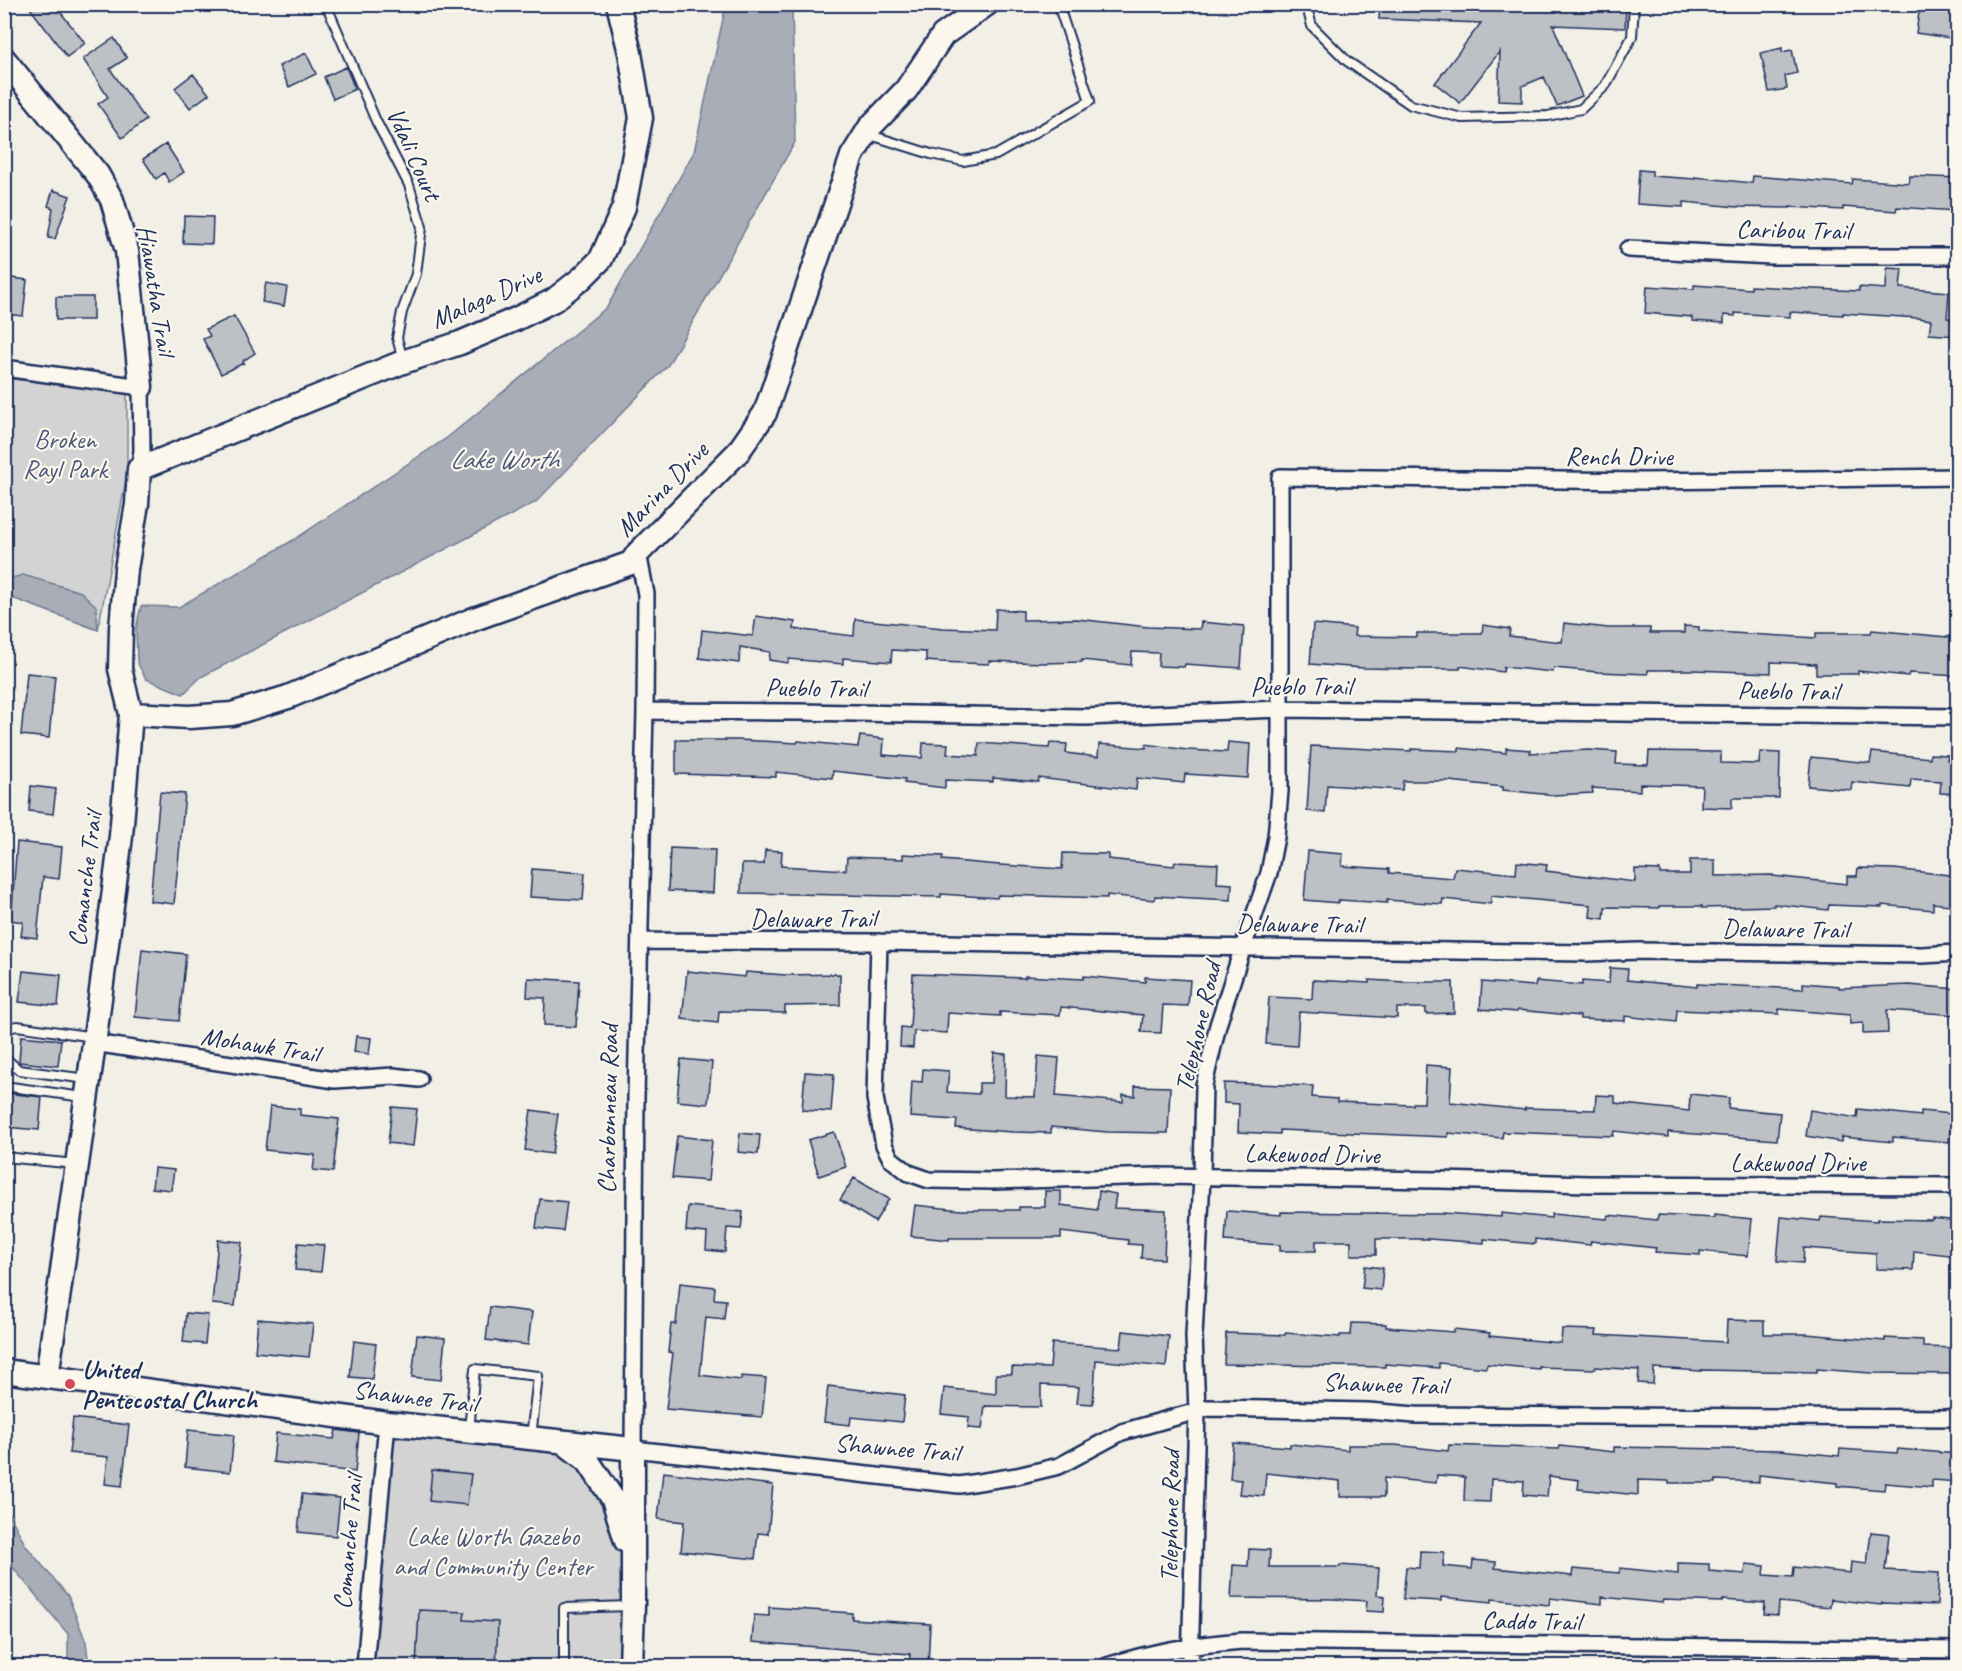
<svg xmlns="http://www.w3.org/2000/svg" width="1962" height="1671" font-family="Caveat,sans-serif">
<rect width="100%" height="100%" fill="#f2efe6"/>
<filter id="ink" filterUnits="userSpaceOnUse"><feTurbulence type="fractalNoise" baseFrequency=".0167" numOctaves="2"/><feDisplacementMap in="SourceGraphic" scale="12" xChannelSelector="R" yChannelSelector="G"/><feConvolveMatrix kernelMatrix="1 2 1 2 8 2 1 2 1" color-interpolation-filters="sRGB"/></filter>
<g filter="url(#ink)">
<path fill="#d2d3d2" stroke="#768198" stroke-width="1.5" d="M5,378l122,14v82l-29,156 -88,-33 -5,3z
M387,1423l176,19 59,86 8,138h-265z"/>
<path fill="#a9adb7" stroke="#707b93" stroke-width="1.5" d="M726,5h66l3,137 -127,223 -132,137 -335,175 -18,17 -37,-15 -9,-17 -1,-34 5,-22 38,1 116,-68 153,-102 159,-130 87,-155z
M23,575l58,17 15,14 2,24 -88,-33 -5,3v-20z
M5,1506l21,40 42,50 18,46 3,24h-21v-32l-63,-76z"/>
<path fill="#bdc0c4" stroke="#1b2f5e" stroke-width="1.5" d="M27,4h27l31,39 -18,14z
M1380,4h246l-1,24 -72,-3 29,71 -25,10 -13,-29 -22,9v16l-24,-1 2,-50 -40,52 -25,-20 46,-60 -102,-4z
M1920,6l33,4 -3,28 -34,-5z
M114,38l13,20 -17,11 36,51 -24,18 -24,-34 10,-7 -25,-38z
M1782,48v4l10,-2 5,23 -12,3 2,13 -18,3 -8,-39z
M306,53l10,21 -27,13 -10,-21z
M346,67l9,22 -22,10 -9,-22z
M193,74l16,20 -19,14 -15,-20z
M166,144l18,28 -15,10 -5,-9 -8,6 -13,-20z
M1639,170l13,1v5l43,3v-2l57,6 1,-7 99,8 1,-5 56,4 1,-7 48,2 -2,33 -59,-4 -1,4 -53,-4v3l-53,-3v1l-53,-1 -53,-5 -1,5 -46,-3z
M53,190l17,6 -15,43 -7,-1 5,-30 -5,-2z
M184,216l29,1 -1,27 -29,-1z
M1887,268l15,1 -2,19 49,4 -2,26 11,1v17l-29,-2 2,-14 -13,-2 -75,-5v2l-53,-3v5l-55,-4v3l-11,-1v8l-32,-2v-4l-47,-4 2,-27 47,3v-4l57,4v-3l108,5v-4l27,2z
M4,277l23,3 -4,36 -19,-2z
M266,283l21,4 -3,19 -22,-4z
M56,297h37v23h-37z
M234,316l21,37 -12,8 1,2 -23,11 -18,-35 7,-3 -4,-7z
M996,609l27,2v9l54,-1 71,8 52,2 1,-7 43,4 -3,42 -56,-4 -1,3 -26,-1 1,-13 -27,-1 -1,13 -49,-5v2l-39,1 -54,-2v3l-50,-2 -13,-1v-9l-34,-2 -1,12 -48,-4v6l-54,-5 -1,4 -19,-3 1,-8 -30,-5 -1,16 -40,-5 3,-28 51,6 3,-20 39,6 -1,7 60,7 1,-17 88,9 52,2z
M1564,623l44,5h42v5h34v-7l15,1v4l117,7v-5h55l1,-3 86,8v38l-49,-3 -1,3 -50,-5v3h-42v-10l-45,-2v11l-78,-3h-45v4l-50,-2 -44,-4 -1,4 -49,-5 -1,5 -43,-6v3h-43l-54,-1 -53,-4 3,-40 42,4 -1,8 63,1v-4h65l1,-8 27,4 -1,7 53,6z
M27,673l28,3 -6,62 -28,-3z
M860,736l24,3 -1,16 39,3 1,-15 25,1 -1,10 31,2 1,-13 70,5 1,-5 17,1 -1,9 32,4 1,-13 47,4v-4l41,6 40,2 1,-10 22,2 -2,34 -63,-4 -1,9 -47,-5 -1,12 -97,-12 -1,4 -45,-4v4l-48,-2v8l-41,-5 1,-4 -72,-8 -1,7 -56,-6v5l-100,-3v-34h63l58,3 1,-2 60,6z
M1311,746l100,5v-2l48,2v-3l47,5v-5l25,2 -1,3 59,-3 28,2 -1,12 32,1 1,-14 72,1v11l38,1 1,-12 20,1 -1,45h-47v10l-31,-1 1,-21 -62,-2v7l-48,-3 1,5 -40,2 -50,-5v-3l-53,-6h-47l-1,9 -75,-5 -2,28 -18,-2z
M1872,752l58,6v-4l18,1 -1,5 11,1v33l-18,-1 1,-12 -30,-2 -1,9 -58,-6 -1,8 -43,-4 3,-29 59,6z
M31,786l25,3 -3,25 -24,-3z
M160,792l25,2 -11,110 -24,-3z
M17,842l45,5 -3,32 -16,-2 -6,61 -16,-2 2,-14 -12,-2z
M670,848l45,2 -2,43 -45,-2z
M765,850l17,1 -1,15 65,4 1,-13 56,2v-5l40,2 -1,4 58,5 62,4 1,-16 45,1v5l66,7 1,-4 43,2 -1,19 15,1 -1,16 -76,-4 -1,4 -47,-5v3l-109,-3 -1,3 -56,-4v3l-200,-4 1,-29h22z
M1308,851l35,3 -1,12 47,3v4l64,5 2,-10 61,6 1,-12 30,3 -1,6 89,11v-13l25,1v4h30v-14h25v16l58,-1v1l74,8v-8h10l1,-8 36,1 64,7v30l-25,-3v7l-51,-5v2l-53,-2 -1,5 -54,-6v2l-72,2v-2h-43v2l-54,-1 -1,12 -14,-2 1,-12 -100,-9v8l-48,-5 -1,5 -55,-4v3l-48,-3v3l-35,-3z
M532,869l53,4 -2,27 -53,-3z
M142,949l44,5 -7,67 -44,-4z
M1610,968l18,1 -1,11 70,7v-3l106,5v-6l36,3v2l69,-3 50,4v26l-71,-5 1,23 -25,1v-11l-13,1v-9l-71,-6v5l-102,-4 -1,12 -51,-6v5l-45,-2v-3l-62,-6 -1,2 -37,-3 2,-27 53,4 1,-5 46,4v-4l27,2z
M23,971l38,4 -3,31 -39,-4z
M687,971l58,6 1,-5 40,3 54,-1v31l-55,1v7l-66,-2 -1,12 -36,-4z
M913,974l112,4v-2l58,3 1,-3 61,6v-5l45,3 -2,26 -25,-1 -2,28 -20,-1 2,-17 -82,-8 -1,8 -60,-3v4l-52,-3 -1,20 -33,-2 -1,17 -13,-1 1,-20 9,1z
M528,978l51,3 -3,46 -32,-2 1,-27 -18,-1z
M1313,980l56,3v-3l36,2h48l1,31 -28,1v-6h-29v10l-98,-6 -2,34 -31,-2 3,-47 43,2z
M21,1036l40,4 -3,26 -39,-4z
M356,1036l15,2 -2,16 -15,-2z
M994,1053l12,1 -1,42 30,1 3,-41 21,2 -3,38 67,6v-7l12,1v-10l35,1 -2,46 -61,-1 -56,-5v6l-38,-1 -57,-4 1,-8 -47,-3 2,-36 10,1 1,-13 26,2 -2,21 32,2v-11h13z
M681,1059l31,3 -4,42 -31,-3z
M1426,1065l26,2 -2,35 75,8v-2l70,2 1,-15 19,1v7l74,8 1,-17 39,4 -1,10 52,5 -3,27 -109,-8v5l-54,-6 -1,5 -110,-4 -1,6 -54,-5v4l-168,-7v4l-42,-2 1,-28 -15,-1v-20l89,3 -1,11 25,2v3l76,3v-2h11z
M805,1072l29,2 -3,38 -29,-2z
M4,1093l38,4 -3,33 -35,-3z
M270,1106l30,3v6l39,4 -6,53 -20,-2 2,-15 -50,-5z
M392,1107l25,2 -4,37 -25,-3z
M1858,1109l63,7v-5l31,3 -3,28 -56,-5v5l-51,-5 -1,5 -35,-6 4,-26 47,8z
M531,1110l27,4 -6,40 -27,-4z
M834,1132l12,35 -27,9 -11,-36z
M740,1133l20,2 -2,19 -20,-2z
M677,1136l35,4 -4,41 -36,-3z
M154,1168l20,2 -3,20 -19,-2z
M854,1178l35,21 -14,23 -35,-22z
M1045,1191h16v14l36,5 2,-19 17,3 -2,14 52,2 -2,49 -23,-1 1,-13 -14,-1v-4l-67,-8v6h-112v2l-38,-4 4,-31 46,5h58v-3h26z
M540,1199l27,3 -4,29 -27,-3z
M688,1206l55,6 -2,17 -14,-1 -2,24 -19,-2 1,-17 -21,-2z
M1227,1211l54,4v-3l162,2v-1l58,4v-4l50,5 1,-4 55,5 1,-4 49,5 1,-5 57,3v-3l37,4 -4,37 -48,-5v4l-45,-3 1,-4 -65,-7 -1,4 -55,-6v5l-51,-5v4l-55,-4h-53v16h-25v-14h-35v10h-36v-6l-55,-4z
M1781,1217l39,4 1,-4 56,4v-2l55,1v-2l26,3v35l-44,-5 -1,19 -37,-1v-16l-72,-5 -1,15 -26,-2z
M218,1240l24,2 -7,64 -23,-2z
M298,1243l26,2 -3,27 -26,-2z
M1365,1266l18,2 -2,22 -19,-2z
M680,1283l35,4 -1,12 12,1 -2,19 -18,-2 -6,58 41,5v-4l25,2 -4,39 -96,-8 7,-56 -5,-1 3,-28h5z
M490,1307l42,5 -4,33 -42,-5z
M186,1313l22,2 -3,29 -22,-2z
M258,1319l55,5 -4,33 -54,-5z
M1727,1320l37,1v13h42l79,7v-3l38,2v7l35,1v26l-87,-1 -54,-4v3l-116,-2v1l-47,-3 -1,16 -15,-1 1,-13 -44,-3v2l-56,-2v2l-52,-5 -1,4 -47,-5v5l-54,-4v3l-161,-3 2,-31 59,2v-2l55,4v-2h11l1,-12 34,1v3l68,5v-3l36,4 -1,3 72,7 1,-14 35,1 -1,5 130,7z
M1123,1331l46,5 -3,31 -70,-7 -3,44 -16,-1 2,-16 -38,-2v22l-56,-1 -3,23 -14,-1 1,-11 -28,-3 3,-26 52,6v-20h16v-7l38,1 2,-25 69,5z
M417,1335l28,3 -4,42 -29,-3z
M354,1341l22,3 -4,35 -22,-2z
M828,1386l77,9 -3,27 -51,-5 -1,8 -26,-3z
M73,1418l56,7 -7,61 -17,-2 3,-27 -39,-4z
M188,1430l46,5 -4,37 -45,-5z
M336,1430l23,3 -4,39 -82,-10 3,-29 58,6z
M1233,1443l57,4v-3l58,6v-5h47l53,6 1,-6 110,4 1,-3 54,6v-5l112,2 54,1 59,6 1,-7 57,4 1,-4 60,5v28l-26,-2v7l-47,-4 -1,7 -47,-4v-3l-78,-8v7l-43,-2v3h-47v-2l-31,-1v15l-60,-6 1,-9 -30,-4 -2,21 -24,-2 1,-14 -33,-2 -1,23 -26,-1 1,-24 -28,-2 -1,8 -52,-5v19h-44v-16l-74,-8 -2,23 -25,-2 2,-14 -11,-1z
M432,1470l39,4 -4,31 -38,-4z
M663,1472l110,13 -5,49 -10,-1 -3,26 -74,-8 3,-29 -26,-3z
M302,1494l38,4 -4,38 -38,-4z
M1871,1532l18,2 -4,36 54,3 -2,32 -55,-2 -1,2 -50,-6 -1,8 -51,-5 -1,13 -14,-1 1,-11 -42,-3 -1,2 -59,-2 -1,3 -60,-6v7l-52,-6 -1,7 -57,-6v3l-51,-5v4l-38,-2 3,-32 13,1 1,-17 24,1 -1,14 29,3 1,-9 23,2 -1,6 77,8 1,-7 46,4 1,-5 58,6v-11l31,1v7l36,3 1,-10 19,2 -1,9 29,2 1,-10 56,6 1,-11 16,2z
M1249,1549l21,1 -1,17h71v-2l39,3 -2,27 8,1 -1,16 -18,-1 1,-10 -34,-2 -102,-1 2,-33 15,1z
M769,1607l83,6v6l78,5 -2,42h-19l1,-12 -158,-12 2,-27 15,1z
M419,1610l46,2 -1,8 34,2 -2,44h-80z"/>
<g fill="none" stroke-linecap="round" stroke-linejoin="round">
<g stroke="#1b2f5e" stroke-width="12">
<path id="lane" d="M326,4l50,117 33,64 13,42 -6,47 -14,38 -5,26 6,22
M1306,4l6,22 35,35 64,44 51,13 86,-2 33,-7 24,-23 27,-49 2,-33
M867,134l64,20 32,7 33,-6 94,-54 -32,-97
M4,1033l4,-5 9,-2 77,11
M4,1057l15,13 68,9
M4,1086l79,11
M4,1157l72,7
M469,1430l6,-61 63,7 -7,61
M564,1666v-58l67,-2"/>
</g>
<g stroke="#1b2f5e" stroke-width="20">
<path id="street" d="M1628,249l144,7h186
M4,368l137,19 1,64 -3,18
M638,553l8,41 -1,117 -9,386 -3,352 326,36 58,-9 42,-10 63,-34 86,-24 160,3 47,4 543,3
M645,711l153,1 288,5 195,-8 677,8
M640,941l239,1 708,11 51,-2 284,4 36,-2
M879,942l-4,156 9,47 7,14 18,14 20,7 64,1 165,-5 282,4 148,4 370,2
M94,1043l241,37 58,-4 26,3
M365,1666l22,-243
M1107,1666c48,-15 85,-21 135,-25l716,9
M1190,1666l7,-256 -3,-74 8,-159 2,-92 14,-60 25,-78 26,-74 7,-36 4,-46v-314l366,4 312,-4"/>
</g>
<g stroke="#1b2f5e" stroke-width="27">
<path id="secondary" d="M4,59l94,116 14,25 15,51 14,136
M131,714l58,3 43,-3 56,-17 186,-78 157,-56 7,-10 100,-101 27,-39 87,-257 18,-29 36,-37 37,-55 44,-31
M4,1371l383,52 246,26v157l-2,60
M47,1377l48,-340 26,-201 10,-122 -11,-45 1,-41 5,-59 11,-65 2,-35 264,-107 57,-19 56,-24 38,-19 28,-22 19,-19 23,-52 17,-89 -11,-65 -12,-49
M563,1442l25,19 25,38 13,42"/>
</g>
<use href="#lane" stroke="#fbf7ec" stroke-width="8"/>
<use href="#street" stroke="#fbf7ec" stroke-width="15"/>
<use href="#secondary" stroke="#fbf7ec" stroke-width="22"/>
</g>
</g>
<circle fill="#d1495b" stroke="#fbf7ec" stroke-width="2" cx="70" cy="1384" r="6"/>
<g text-anchor="middle" dominant-baseline="central" stroke-width="4.5" stroke-linejoin="round" paint-order="stroke">
<g font-size="26" fill="#1b2f5e" stroke="#fbf7ec">
<text transform="translate(414 154) rotate(66)">Vdali Court</text>
<text transform="translate(1793 230) rotate(1)">Caribou Trail</text>
<text transform="translate(156 290) rotate(81)">Hiawatha Trail</text>
<text transform="translate(486 297) rotate(-24)">Malaga Drive</text>
<text x="1619" y="456">Rench Drive</text>
<text transform="translate(662 489) rotate(-46)">Marina Drive</text>
<text x="1301" y="686">Pueblo Trail</text>
<text transform="translate(816 688) rotate(1)">Pueblo Trail</text>
<text transform="translate(1788 691) rotate(1)">Pueblo Trail</text>
<text transform="translate(85 879) rotate(-83)">Comanche Trail</text>
<text x="813" y="918">Delaware Trail</text>
<text transform="translate(1299 924) rotate(1)">Delaware Trail</text>
<text transform="translate(1785 929) rotate(1)">Delaware Trail</text>
<text transform="translate(1198 1027) rotate(-77)">Telephone Road</text>
<text transform="translate(260 1045) rotate(9)">Mohawk Trail</text>
<text transform="translate(608 1109) rotate(-89)">Charbonneau Road</text>
<text transform="translate(1312 1154) rotate(1)">Lakewood Drive</text>
<text x="1798" y="1162">Lakewood Drive</text>
<text transform="translate(1385 1384) rotate(2)">Shawnee Trail</text>
<text transform="translate(415 1397) rotate(7)">Shawnee Trail</text>
<text transform="translate(897 1448) rotate(5)">Shawnee Trail</text>
<text transform="translate(1170 1516) rotate(-89)">Telephone Road</text>
<text transform="translate(348 1542) rotate(-85)">Comanche Trail</text>
<text transform="translate(1531 1621) rotate(1)">Caddo Trail</text>
</g>
<g font-size="26" fill="#49587b" stroke="#fbf7ec">
<text x="65" y="439">Broken<tspan x="65" dy="30">Rayl Park</tspan></text>
<text x="493" y="1536">Lake Worth Gazebo<tspan x="493" dy="30">and Community Center</tspan></text>
</g>
<g font-size="26" font-weight="bold" fill="#1b2f5e" stroke="#fbf7ec" text-anchor="start">
<text x="82" y="1369">United<tspan x="82" dy="30">Pentecostal Church</tspan></text>
</g>
<g font-size="27" font-style="italic" fill="#465579" stroke="#fbf7ec">
<text x="504" y="459">Lake Worth</text>
</g>
</g>
<rect width="1962" height="1671" fill="none" stroke="#fbf7ec" stroke-width="24"/>
<rect x="12" y="12" width="1938" height="1647" fill="none" stroke="#1b2f5e" stroke-width="2" filter="url(#ink)"/>
</svg>
